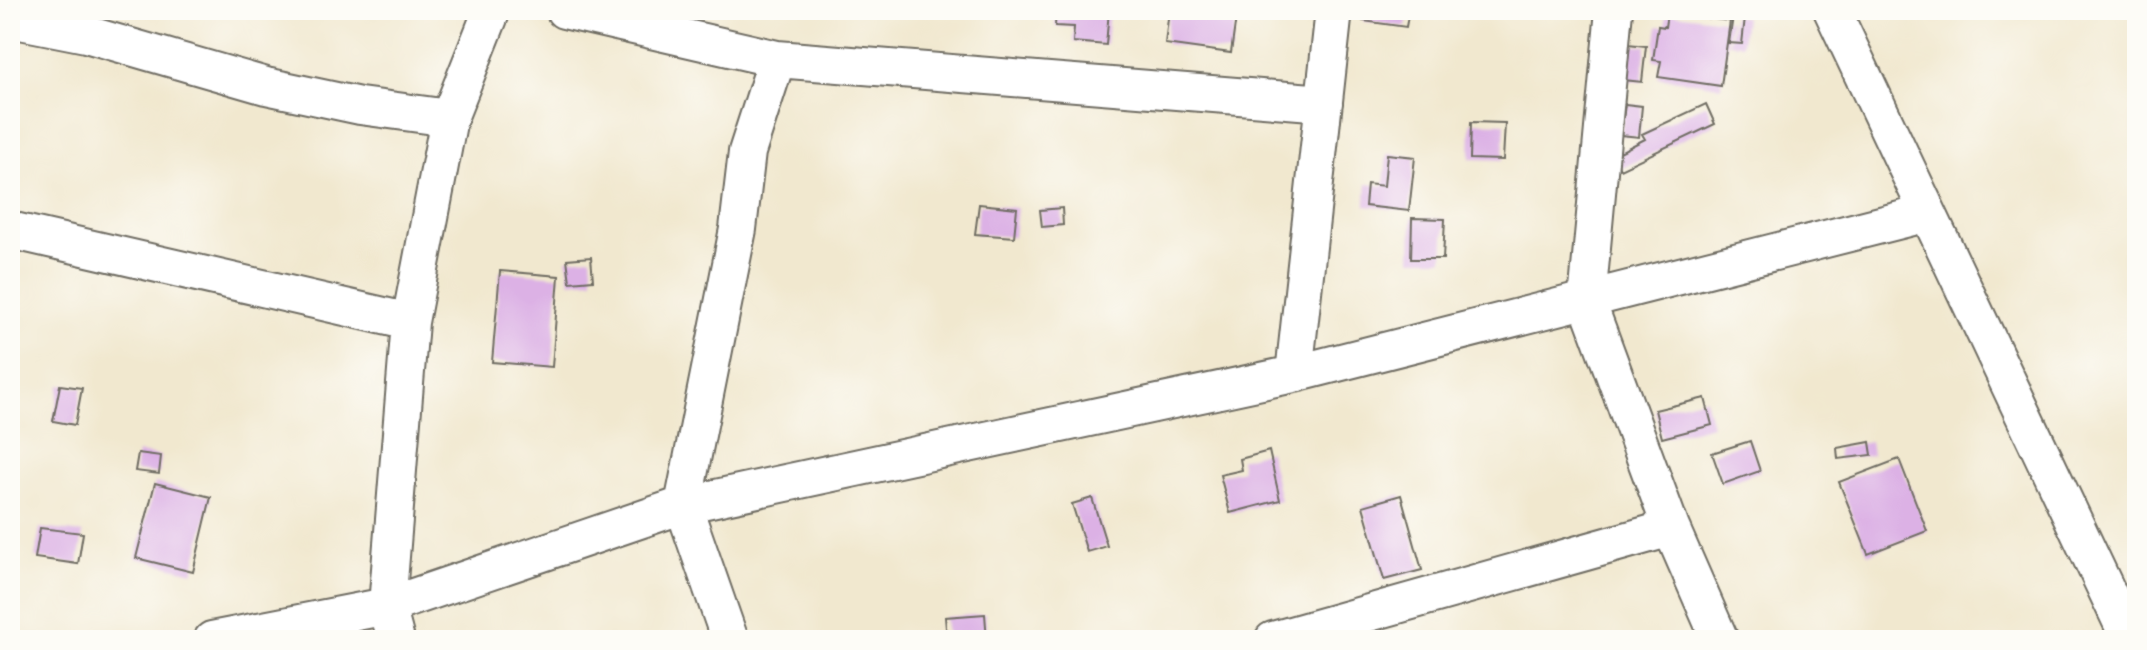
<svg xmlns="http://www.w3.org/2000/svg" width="2147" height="650" font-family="'Gochi Hand',sans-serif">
<rect width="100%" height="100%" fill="#fdfcf7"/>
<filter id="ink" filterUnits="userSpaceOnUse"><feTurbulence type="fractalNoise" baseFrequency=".0125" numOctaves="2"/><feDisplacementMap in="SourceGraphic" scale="16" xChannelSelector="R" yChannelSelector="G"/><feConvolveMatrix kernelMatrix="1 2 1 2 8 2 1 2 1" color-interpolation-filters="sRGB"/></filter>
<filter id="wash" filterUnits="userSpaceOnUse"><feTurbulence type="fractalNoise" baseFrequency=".006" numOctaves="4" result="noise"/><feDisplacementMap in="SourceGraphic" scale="32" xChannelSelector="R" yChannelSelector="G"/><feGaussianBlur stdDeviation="1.8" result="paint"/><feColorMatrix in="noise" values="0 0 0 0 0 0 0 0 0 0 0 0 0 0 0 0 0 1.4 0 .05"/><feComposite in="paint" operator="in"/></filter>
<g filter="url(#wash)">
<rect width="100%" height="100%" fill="#f1e8cf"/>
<g id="blocks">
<path fill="#dcb1e5" d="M1056,10h53l-3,35 -33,-3 1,-15 -19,-1z
M1169,10h68l-6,43 -66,-9z
M1365,10h44l-3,17 -43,-6z
M1667,13l63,8 -9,65 -63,-9 3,-16 -8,-1 5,-34 7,1z
M1733,16l12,1 -3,27 -13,-1z
M1628,44l18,2 -4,36 -18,-2z
M1625,104l17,2 -3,31 -18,-2z
M1706,104l9,20 -95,45 -6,-14 31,-16 -3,-5z
M1471,122l34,1 -2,37 -33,-1z
M1387,154l28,3 -6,54 -44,-5 2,-22 17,2z
M979,204l38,4 -3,29 -39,-3z
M1062,208l1,17 -21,2 -2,-17z
M1412,218l33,1 -2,40h-32z
M591,257l2,23 -23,2 -3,-23z
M500,271l59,5 -7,91 -60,-5z
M60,385l22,3 -7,37 -22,-4z
M1705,398l7,27 -50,13 -7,-28z
M1750,441l10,30 -37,13 -11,-31z
M1870,442l2,13 -34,4 -1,-11z
M1269,451l11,49 -50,13 -10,-38 22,-5 -2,-11z
M138,453l23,3 -2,18 -24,-3z
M1899,459l28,72 -59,23 -29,-72z
M155,483l56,14 -18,75 -57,-14z
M1401,495l21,75 -38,10 -21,-74z
M1092,498l15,48 -20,6 -15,-48z
M40,528l43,5 -5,31 -43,-6z
M985,614l2,26h-40l-2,-23z"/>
</g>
</g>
<g filter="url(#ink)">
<use href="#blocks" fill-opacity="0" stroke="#706d64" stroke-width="2"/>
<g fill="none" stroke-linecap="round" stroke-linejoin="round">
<g stroke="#706d64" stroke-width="40">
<path id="minor" d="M564,10l213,49 547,44
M1614,10l-27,291 84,227 49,112
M1832,10l298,630
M10,19l76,15 180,52 94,20 89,12
M10,230l400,92
M1294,374l40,-364
M212,640l175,-34 296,-101 611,-131 634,-161
M396,640l-9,-34 23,-284 39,-204 43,-108
M730,640l-47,-135 55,-276 9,-77 30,-93
M1273,640l398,-112"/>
</g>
<use href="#minor" stroke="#fff" stroke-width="36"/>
</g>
</g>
<rect width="2147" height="650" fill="none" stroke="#fdfcf7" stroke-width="40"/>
</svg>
